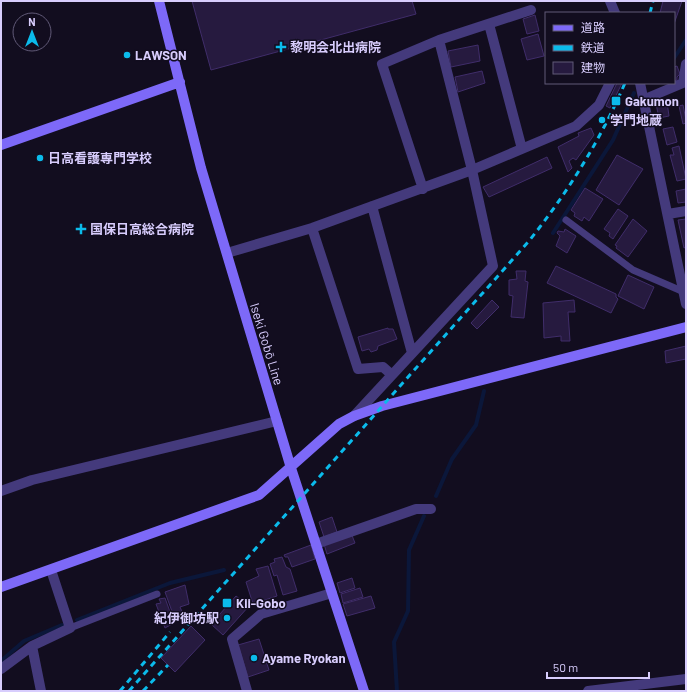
<svg xmlns="http://www.w3.org/2000/svg" width="687" height="692" font-family="Barlow,'Noto Sans JP',sans-serif">
<rect width="100%" height="100%" fill="#120d1f"/>
<g fill="none" stroke-linecap="round" stroke-linejoin="round">
<path stroke="#0b173a" stroke-width="4" d="M674,58l12,-18
M553,233l60,-93 21,-47
M436,496l16,-37 24,-34 8,-34
M77,620l93,-37 54,-13
M1,661l23,-20 38,-16
M397,691l-3,-49 14,-31 1,-61 15,-34"/>
</g>
<path fill="#261a3f" stroke="#402d6a" d="M192,1h220l4,13 -205,56z
M663,1h19l-8,23v-11h-14z
M535,15l4,16 -12,3 -4,-15z
M538,34l6,22 -17,4 -6,-21z
M478,45l2,16 -29,6 -3,-16z
M677,66l3,8 -3,3v3l-3,1v-14z
M482,71l3,12 -27,9 -3,-15z
M617,83h5l-12,25 -4,-2z
M667,102l2,14 -10,2 -3,-14z
M683,105l3,15v3l-3,1 -4,-18z
M673,127l4,15 -10,3 -4,-16z
M591,128l3,7 -18,25 -3,-2 -4,3 3,7 -4,4 -10,-25 21,-11 -1,-3z
M679,146l7,33 -9,2 -7,-26h4l-2,-7z
M617,155l26,14 -24,36 -23,-15z
M547,157l5,11 -63,29 -6,-10z
M585,188l18,11 -14,22 -5,-4 -2,4 -8,-5 1,-3 -4,-3z
M686,189v13l-8,1 -2,-12z
M618,209l10,7 -15,23 -4,-3 1,-3 -6,-4z
M633,219l14,12 -19,26 -12,-9 1,-2 -2,-1z
M686,219v28l-2,1 -6,-28z
M565,229l11,7 -9,17 -11,-7 4,-10 -3,-3 1,-2 6,1z
M556,266l60,28v3l2,2 -7,14 -64,-30z
M516,271h10l-1,10 3,1 -4,36 -13,-1 2,-21 -4,-1v-15l8,-1z
M628,275l26,12 -10,22 -26,-13z
M492,300l7,7 -22,22 -6,-6z
M574,300l1,12h-7l2,29h-9v-5l-17,2 -1,-35z
M388,328v1h5l4,10 -19,7 -1,4 -6,2 -2,-3 -7,2 -4,-14z
M686,346v13l-20,4 -1,-12z
M332,517l5,15 -13,5 -5,-15z
M351,533l4,10 -28,11 -3,-10z
M311,545l4,14 -23,8 -4,-10h-3l-1,-2z
M282,557l4,10 4,2 7,22 -14,4 -6,-20 -3,1 -4,-12 5,-2 -1,-3z
M268,566l9,30 -24,8 -7,-22 13,-6 -3,-7z
M352,578l3,10 -15,5 -3,-10z
M185,585l4,19 -9,3 3,7 -9,3 -9,-25z
M360,588l3,9 -20,6 -2,-9z
M236,596l13,10 -26,29 -12,-11z
M371,596l4,12 -28,8 -4,-12z
M165,598l9,25 -9,5 -9,-24 5,-1 -2,-4z
M191,626l14,14 -30,32 -14,-14z
M259,639l10,31 -21,7 -10,-32z"/>
<g fill="none" stroke-linecap="round" stroke-linejoin="round">
<path stroke="#443a7c" stroke-width="7" d="M566,220l67,50 51,22
M70,628l87,-34"/>
<path stroke="#443a7c" stroke-width="10" d="M610,1l5,12
M489,24l33,125
M439,40l33,130 104,-44 23,-21 11,-22
M640,83l46,221
M645,99l38,-16 3,-19
M423,189l-41,-125 57,-24 92,-30
M372,206l40,147
M668,214l18,-3
M312,228l46,141 25,-2 9,8
M227,253l85,-25 160,-58 21,96 -139,150
M1,491l31,-11 245,-59
M316,544l100,-35h15
M1,669l31,-23
M41,691l-9,-45 38,-18 -19,-58
M247,691l-15,-52 29,-25 71,-21
M588,691l98,-12"/>
<path stroke="#7d69f8" stroke-width="10" d="M159,1l42,167 90,300 73,223
M1,145l179,-63
M1,587l258,-92 80,-71 15,-8 28,-10 304,-79"/>
<path stroke="#0bbbeb" stroke-width="3" stroke-dasharray="6 5" stroke-linecap="butt" d="M650,13l3,-12
M120,691l50,-59
M129,691l400,-450c39,-49 71,-100 96,-158
M143,691l25,-26"/>
</g>
<g fill="#0bbbeb" stroke="#120d1f" stroke-width="1.5">
<path d="M279 41h4v4h4v4h-4v4h-4v-4h-4v-4h4z"/>
<circle cx="127" cy="55" r="4"/>
<rect x="611" y="96" width="10" height="10" rx="2"/>
<circle cx="602" cy="120" r="4"/>
<circle cx="40" cy="158" r="4"/>
<path d="M79 223h4v4h4v4h-4v4h-4v-4h-4v-4h4z"/>
<rect x="222" y="598" width="10" height="10" rx="2"/>
<circle cx="227" cy="618" r="4"/>
<circle cx="254" cy="658" r="4"/>
</g>
<g text-anchor="middle" dominant-baseline="central" stroke-width="3" stroke-linejoin="round" paint-order="stroke">
<g font-size="13" font-weight="bold" fill="#d8cdfd" stroke="#120d1f" text-anchor="start">
<text x="290" y="47">黎明会北出病院</text>
<text x="135" y="55">LAWSON</text>
<text x="625" y="101">Gakumon</text>
<text x="610" y="120">学門地蔵</text>
<text x="48" y="158">日高看護専門学校</text>
<text x="90" y="229">国保日高総合病院</text>
<text x="236" y="603">Kii-Gobo</text>
<text x="219" y="618" text-anchor="end">紀伊御坊駅</text>
<text x="262" y="658">Ayame Ryokan</text>
</g>
<g font-size="13" fill="#d8cdfd" stroke="#120d1f">
<text transform="translate(267 344) rotate(73)">Iseki Gobō Line</text>
</g>
</g>
<rect width="687" height="692" fill="none" stroke="#d8cdfd" stroke-width="4"/>
<rect x="545" y="12" width="130" height="72" fill="#120d1f" stroke="#615a78"/>
<rect x="553" y="25" width="20" height="6" fill="#7d69f8" stroke="#615a78"/>
<text x="581" y="32" font-size="12" fill="#d8cdfd">道路</text>
<rect x="553" y="45" width="20" height="6" fill="#0bbbeb" stroke="#615a78"/>
<text x="581" y="52" font-size="12" fill="#d8cdfd">鉄道</text>
<rect x="553" y="62" width="20" height="12" fill="#261a3f" stroke="#615a78"/>
<text x="581" y="72" font-size="12" fill="#d8cdfd">建物</text>
<g transform="translate(32 32)"><circle r="19" fill="#120d1f" stroke="#615a78"/>
<path d="M0-3L7 15L0 10L-7 15Z" fill="#0bbbeb"/>
<text y="-6" font-size="11" font-weight="bold" text-anchor="middle" fill="#d8cdfd">N</text>
</g>
<path d="M547 672v6h102v-6" fill="none" stroke="#d8cdfd" stroke-width="2"/>
<text x="553" y="672" font-size="12" fill="#d8cdfd" stroke="#120d1f" stroke-width="3" paint-order="stroke">50 m</text>
</svg>
